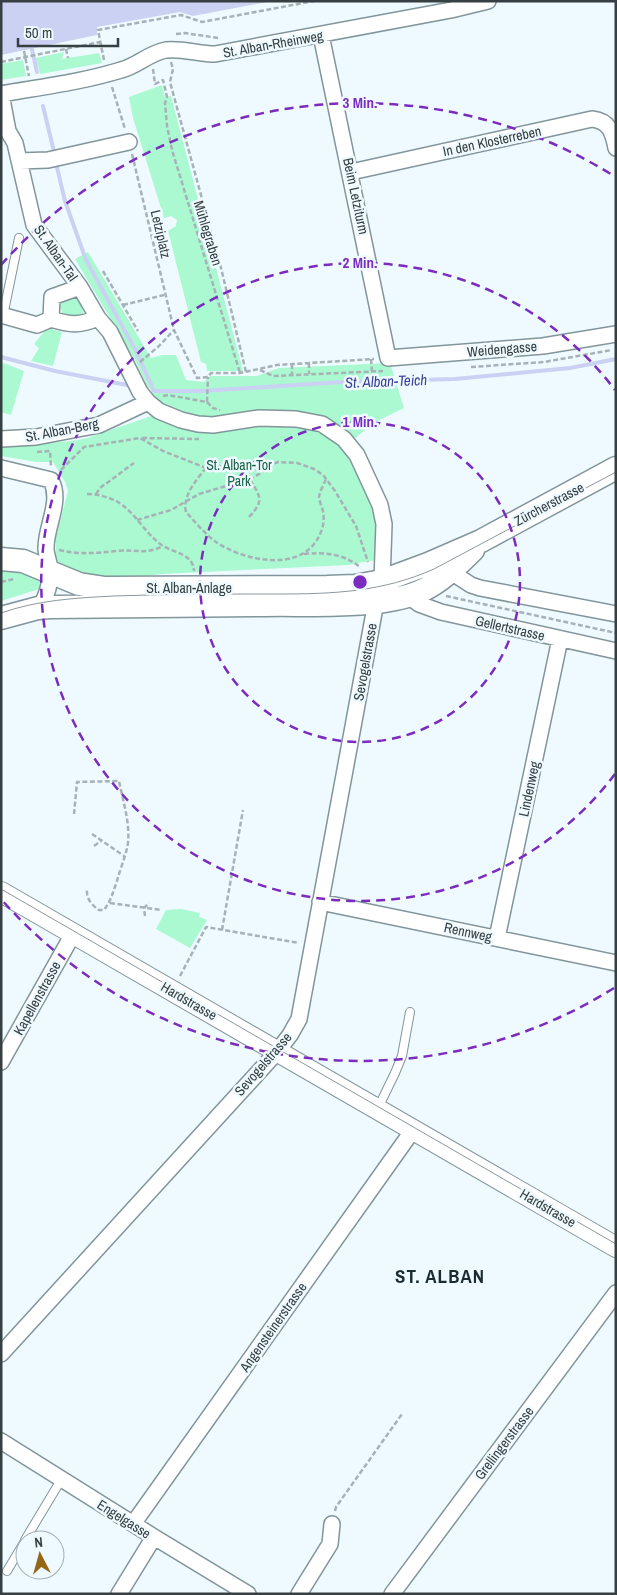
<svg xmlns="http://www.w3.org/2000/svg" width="617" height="1595" font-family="'Archivo Narrow',sans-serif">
<rect width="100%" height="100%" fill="#eefaff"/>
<path fill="#abf9d1" d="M64,52l-2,7 37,-6 3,10 -62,11 -4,-16z
M23,60l3,16 -25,4v-16z
M162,85l3,12 6,-1 72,275h-36l-1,-7 -5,-2 -33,-131 8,-5 1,-6 -6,-4 -7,2 -31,-100 -4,-21z
M88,252l63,106 11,-3h14l10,25 18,2 6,-6h47l22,-8 111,-5 14,45 -31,15 -29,25c21,35 39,71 31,112l-27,5 -186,9 -40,5 -46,-5 -16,-8 -4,-8v-21l12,-46 -3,-9 -12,-20h-17l-35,-6v-9l71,-6 15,-3 73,-25 -10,-25h-2l-13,-28 -60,-101z
M75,296l5,3 3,13 -2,5 -18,-1 -3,-11 3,-6z
M47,328l15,4 -9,34 -22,-5 8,-13 -5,-4z
M1,362l23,9 -13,44 -10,-3z
M1,565l40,11 1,12 -41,13z
M181,909l19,4 -1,4 8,3 -17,28 -34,-19 10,-19z"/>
<path fill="#cbd1f2" d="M1,1h271l-79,15 -13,-4 -83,15v8l-96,20z"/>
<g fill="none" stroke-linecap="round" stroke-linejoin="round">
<path stroke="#cbd1f2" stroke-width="4" d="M31,45l6,27
M43,106l12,50
M56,163l9,38 21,59 51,93 17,38h48l140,-9 113,-3 115,-11 46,-9
M1,357l54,14 77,15"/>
<g stroke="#81959b" stroke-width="10">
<path id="service" d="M3,316l16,-78
M378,1108l17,-35 7,-17 8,-44
M25,1540l36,-60
M7,1571l18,-30"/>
</g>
<g stroke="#81959b" stroke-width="18">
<path id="minor" d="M321,35l67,323 155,-12 73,-12
M1,94c40,-7 81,-12 120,-24 16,-4 28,-17 45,-20 16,-2 33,4 49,4l236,-44 37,-9
M1,94l7,37 7,12 19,82 46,62 18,31c-19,8 -28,7 -47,1l1,-22 28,-10
M19,161l29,-1 81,-18
M351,172l241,-53c18,2 21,14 24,29
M1,315l36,10 14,-6
M98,318l12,14 30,60 8,10 11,9 22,9 17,4 15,1 46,-7 37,1 26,5 22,15 13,16 23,50 4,19 -2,57
M1,439l35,-2 63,-12 49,-23
M1,468l50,12c11,22 -5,45 -5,68 0,8 4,15 4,23 1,13 -4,26 -10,37
M451,572l20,13 9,3 136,26
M408,596l11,8 22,8 175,39
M320,902l296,61
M497,938l63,-299
M1,1062l72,-128
M1,1354l275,-301 14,-18 9,-16 77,-417
M1,1441l153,96 94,57
M133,1524l280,-394
M119,1594l35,-57
M299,1594l31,-50 2,-20
M392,1594l224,-301"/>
</g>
<g stroke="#81959b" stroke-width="22">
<path id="tertiary" d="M1,892l615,355"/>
</g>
<g stroke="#81959b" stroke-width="25">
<path id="secondary" d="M1,559l22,2 56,23 26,4 222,-1 28,-1 27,-5 46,-17 53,-23 135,-73
M1,618l37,-10 12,-1c72,0 143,-2 214,-2 45,-1 114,4 155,-13 21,-9 38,-26 54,-42"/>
</g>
<path stroke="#a7b2b6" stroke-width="2.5" stroke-dasharray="5 2.5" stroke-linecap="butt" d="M176,34l9,-1 33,5
M66,49l2,9
M24,51l5,25
M104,60l-6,-30 83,-15 21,7 112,-21
M1,62l99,-20
M171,62l2,7 -3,13 51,186 25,104
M153,69l2,15 8,-4 4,17 -2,6 2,23 5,24 68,223
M112,87l13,42
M132,154l42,176 23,48 11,-1 3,-4h29l37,-8 97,-6
M103,271l35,60
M123,305l41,-10
M371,359l1,13
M140,362l19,-16 15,-16
M309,363v11
M292,364v11
M471,367l73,-5 68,-12
M260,370l13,6 110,-5
M163,396l5,-1 39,7 1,-25
M207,402l6,6 7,2
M142,438l57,1
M37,452l13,-1 1,15
M206,468c-9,11 -24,28 -20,44 9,10 19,22 30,30 28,19 87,32 104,-8 4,-8 5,-18 2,-26 -1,-4 -3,-8 -3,-11 1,-6 5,-13 7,-18
M61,470l23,-23 56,-9 23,13 43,17 70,-6
M87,494c10,0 22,3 31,8 18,11 27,32 45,44 12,7 30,8 31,25
M96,494l4,-6 34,-25
M249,517c16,-17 11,-20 1,-38
M137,520l34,-10 28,-16 51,-15 11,-6 5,-6 12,-5 19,1 17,6 9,6 12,16 21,35 12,36
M59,550c21,5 38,3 58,1 18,-2 29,4 46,-5
M304,554c21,-2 40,0 56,13
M1,582l13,-3
M446,596l170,37
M74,814l3,-32 42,-1c4,20 11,41 9,62 -2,13 -8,26 -11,38 -4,11 -6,20 -13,29h-5c-6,-4 -13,-11 -12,-20
M92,834l32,22
M94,846l7,-5
M110,903l52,7
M145,916l-1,-8 5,-5
M222,930l21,-120
M180,976l26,-49 93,16
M335,1511l1,-4 66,-93"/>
<use href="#service" stroke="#fff" stroke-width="8"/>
<use href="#minor" stroke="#fff" stroke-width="15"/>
<use href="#tertiary" stroke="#fff" stroke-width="20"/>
<use href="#secondary" stroke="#fff" stroke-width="22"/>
<path stroke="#8d979b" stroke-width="1" d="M1,613c37,-13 74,-15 113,-17 54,-2 109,-2 164,-2 56,0 104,-2 156,-25l182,-97
M1,889l615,355"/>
</g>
<g fill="none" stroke="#7b2cbf" stroke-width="2.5" stroke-dasharray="9 6">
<circle cx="360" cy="582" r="160"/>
<path d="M615 774A319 319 0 1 1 615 390"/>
<path d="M614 988A479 479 0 0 1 1 899M1 265A479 479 0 0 1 614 176"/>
</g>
<g text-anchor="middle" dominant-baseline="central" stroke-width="5" stroke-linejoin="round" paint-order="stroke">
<g font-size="14" fill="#363f41" stroke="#eefaff">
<text transform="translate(273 44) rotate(-10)">St. Alban-Rheinweg</text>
<text transform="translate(492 141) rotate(-12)">In den Klosterreben</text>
<text transform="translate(356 196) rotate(78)">Beim Letziturm</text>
<text transform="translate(208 233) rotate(73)">Mühlegraben</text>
<text transform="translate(161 234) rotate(77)">Letziplatz</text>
<text transform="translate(56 253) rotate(55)">St. Alban-Tal</text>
<text transform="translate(502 349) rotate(-5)">Weidengasse</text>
<text transform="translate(62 430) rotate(-11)">St. Alban-Berg</text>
<text transform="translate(549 504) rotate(-28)">Zürcherstrasse</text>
<text x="189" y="588">St. Alban-Anlage</text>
<text transform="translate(510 628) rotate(13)">Gellertstrasse</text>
<text transform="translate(365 662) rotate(-80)">Sevogelstrasse</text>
<text transform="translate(529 789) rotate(-78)">Lindenweg</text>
<text transform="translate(468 932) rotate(12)">Rennweg</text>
<text transform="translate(37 998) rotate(-61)">Kapellenstrasse</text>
<text transform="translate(189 1001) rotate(30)">Hardstrasse</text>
<text transform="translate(263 1064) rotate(-49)">Sevogelstrasse</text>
<text transform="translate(548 1208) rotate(30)">Hardstrasse</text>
<text transform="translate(273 1327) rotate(-55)">Angensteinerstrasse</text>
<text transform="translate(504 1443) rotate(-53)">Grellingerstrasse</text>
<text transform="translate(124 1519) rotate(32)">Engelgasse</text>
</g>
<g font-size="14" fill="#186143" stroke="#eefaff">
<text x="239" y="465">St. Alban-Tor<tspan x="239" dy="16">Park</tspan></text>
</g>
<g font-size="15" font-style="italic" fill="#3c4098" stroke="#eefaff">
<text transform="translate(386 381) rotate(-2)">St. Alban-Teich</text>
</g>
<g font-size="19" font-weight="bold" letter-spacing="1" fill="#1b2c31" stroke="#eefaff">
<text x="440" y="1276">ST. ALBAN</text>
</g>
</g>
<circle cx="360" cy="582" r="8" fill="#7b2cbf" stroke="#eefaff" stroke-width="2.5"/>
<g font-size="15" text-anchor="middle" font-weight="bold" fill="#7b2cbf" stroke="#eefaff" stroke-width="5" stroke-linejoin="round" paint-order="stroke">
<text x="360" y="108">3 Min.</text>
<text x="360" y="268">2 Min.</text>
<text x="360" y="427">1 Min.</text>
</g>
<rect width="617" height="1595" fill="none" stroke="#363f41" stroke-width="5"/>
<g transform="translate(40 1555) rotate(354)"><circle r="24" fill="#eefaff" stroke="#a4afb3"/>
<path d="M0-4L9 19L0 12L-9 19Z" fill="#956715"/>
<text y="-8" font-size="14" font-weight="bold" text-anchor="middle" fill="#363f41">N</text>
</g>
<path d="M18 38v8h100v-8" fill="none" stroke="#363f41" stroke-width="2.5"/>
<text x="25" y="38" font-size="15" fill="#363f41" stroke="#eefaff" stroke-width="4" paint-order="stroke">50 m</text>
</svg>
